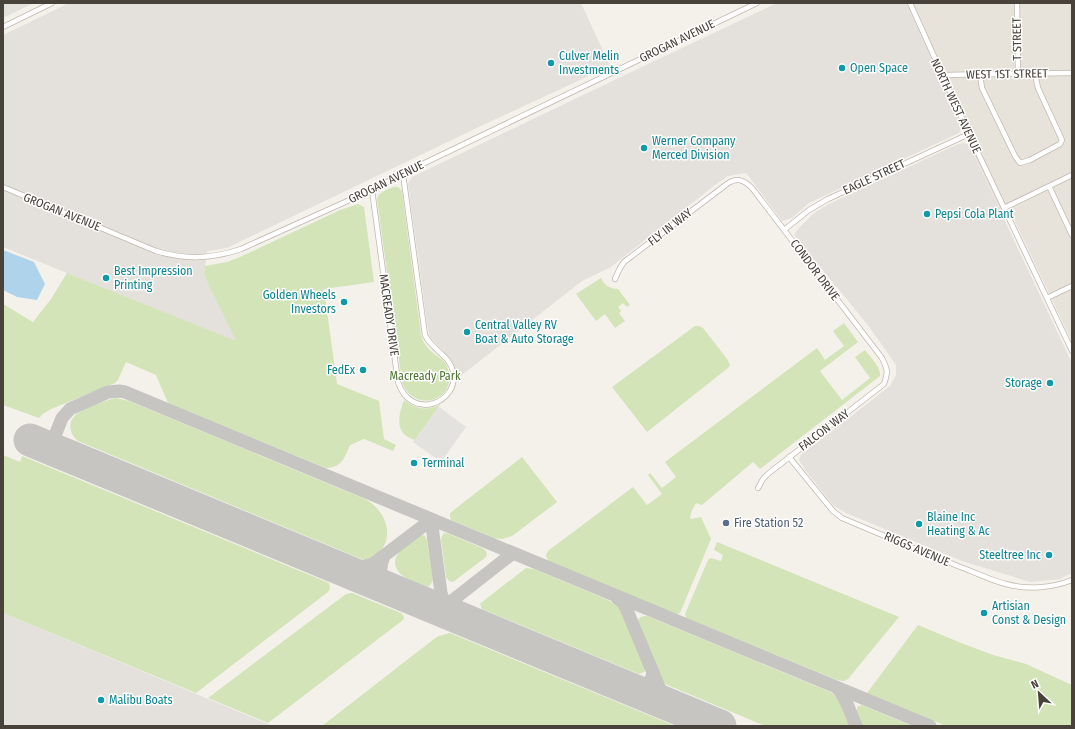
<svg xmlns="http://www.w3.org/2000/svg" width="1075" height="729" font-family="'Fira Sans Condensed',sans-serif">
<rect width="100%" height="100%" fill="#f4f1eb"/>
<path fill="#e8e3da" d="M907,3h165v339l-61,-129 1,-5 -12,3 -31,-66z"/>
<path fill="#e4e0dc" d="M3,3h31l-31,15z
M69,3h512l29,63 -127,59 -256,123 -20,3 -3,24 33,67 -234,-95v-212z
M777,3h130l54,124 -2,6 -150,70 -17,15 -10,3 -36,-48 -18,3 -13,9 -104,82 -29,14 -124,97 -5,-16 -23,-25 -3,-14 -19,-139 4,-7 217,-104z
M964,143l5,2 103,218v210l-12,6 -30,3 -68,-21 -116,-48 -12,-7 -29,-36 -6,-10 2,-5 89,-69 6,-11v-10l-29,-41 -73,-89 3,-5 17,-17 15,-9 129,-60z
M3,613l270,113h-270z"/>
<path fill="#d2e4b8" d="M393,187c4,-1 8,1 9,5l19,143c1,4 3,9 7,13 8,10 19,10 21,25 5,30 -37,39 -47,9l-25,-183c2,-7 9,-9 16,-12z
M358,204l6,3 10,75 -50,7 13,95 42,17 5,38 12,6 -3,6 -29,-12 -14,6c-6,14 -8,22 -24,23l-158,-65 -12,-28 -30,-13 -8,18 -3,3 -64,26 -8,5 -4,4 -36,-13v-101l30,18 18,-23 16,-26 169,68 -32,-66 1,-9 22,-4 13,-5 100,-47z
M601,278c3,7 9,11 17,11l12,16 -3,2 -4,-4 -5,4 3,4 -2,2 6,8 -10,7 -10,-14 -9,7 -20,-27z
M844,323l14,19 -38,29 22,29 28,-22 -15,-21 10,-7c5,7 16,17 15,26l-120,93 -7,-7 -51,43 -6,-2 -4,7 -2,8 1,1 10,-2 10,22 -31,74 -3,1 -4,-1 -125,-52 -2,-6 2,-4 85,-64 14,18 15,-11 -14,-19 2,-2 12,15 14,-11 -11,-15 152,-114 8,12 19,-14 -11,-15z
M695,326h4l4,2 24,31 3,6 -2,3 -81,64 -35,-45z
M116,398l13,3 236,98c18,9 31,35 15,52 -5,5 -9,8 -16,9l-286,-119c-9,-7 -11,-20 -1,-27 8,-6 29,-14 39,-16z
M404,400c12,9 22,11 36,5l-25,35c-21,-6 -17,-24 -11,-40z
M3,455l17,7 2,-6 307,127 1,5 -2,4 -132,101 -193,-80z
M522,457l35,45 -45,34 -10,3 -8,-1 -43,-18 -1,-3v-4z
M444,533l5,1 33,14c4,2 6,5 4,9l-33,25 -4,-1 -3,-4 -5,-37 1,-4z
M422,535l3,1 2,4 6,39 -2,5 -3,3c-11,-5 -33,-9 -33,-25 0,-4 3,-9 6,-12 5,-5 12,-9 17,-13z
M717,542l182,75 -51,62 -4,2 -7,-1 -151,-62 -1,-4 23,-54 3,-2 10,3 2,-6 -9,-5z
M526,568l8,1 74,31 8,5 5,5 23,54 1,7 -3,2 -3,1 -157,-65 -2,-5 2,-2z
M352,593l49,20 3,4 -1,3 -135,103 -60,-25 138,-104z
M647,616l183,76c11,6 15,23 19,34h-84l-100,-42 -3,-3 -24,-59c0,-5 4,-6 9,-6z
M918,625l43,18 32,12 33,9 46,21v41h-126l-79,-33z
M450,633l225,93h-353l112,-87 5,-3z
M862,705l2,1 48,20h-51l-4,-12v-7z"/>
<path fill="#e3e2df" d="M439,407l27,20 -25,35 -28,-20z"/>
<path fill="#aed3ea" d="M3,250l31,12 11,22 -8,16 -20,-3 -14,-7z"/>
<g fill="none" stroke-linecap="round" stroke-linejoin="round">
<path stroke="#c6c5c2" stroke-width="13" d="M50,448l12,-30 8,-9 38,-17 11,-1 6,1 805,334
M426,517l4,5 2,4 9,67c4,14 12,21 25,27
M384,556c-6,15 -4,25 9,35
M333,566l12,2 9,1 19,-5 58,-44
M617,598l5,4 4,6 36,86 8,9 9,6
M418,601c13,3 23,5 35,-1l60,-47
M623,686c13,3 28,3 30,-14
M837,688c10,10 13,25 19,38"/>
<path stroke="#c6c5c2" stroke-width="33" d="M30,440l690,286"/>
<g stroke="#bfb9af" stroke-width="6">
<path id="minor" d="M910,3l59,131 103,217
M1017,3l1,71
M3,27l49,-24
M942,75l130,-2
M980,75l2,13 33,68 5,7 10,-3 30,-16 2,-4 -24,-52 -3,-14
M1049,186l23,49
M3,187l153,64c30,9 55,8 85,-2l133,-60 34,-18 349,-168
M372,190l26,192c13,40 62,21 55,-11 -4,-16 -21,-21 -28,-36l-22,-161
M1004,208l68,-33
M784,230l25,-20 19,-11 141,-65
M615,279l5,-11 4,-6 103,-78c10,-7 17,-4 25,4l130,170c6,12 6,14 2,26l-115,89 -6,6 -5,9
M1047,298l25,-12
M789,457l44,54 9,7c40,17 80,34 121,50 14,5 29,13 43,16 21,6 46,4 66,-4"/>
</g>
<use href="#minor" stroke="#fff" stroke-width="4.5"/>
</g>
<g fill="#0f9aa8" stroke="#fff" stroke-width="1.5">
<circle cx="551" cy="63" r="4"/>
<circle cx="842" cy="68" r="4"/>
<circle cx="644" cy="148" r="4"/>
<circle cx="927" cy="214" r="4"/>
<circle cx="106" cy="278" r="4"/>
<circle cx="344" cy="302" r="4"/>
<circle cx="467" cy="332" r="4"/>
<circle cx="363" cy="370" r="4"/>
<circle cx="1050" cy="383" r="4"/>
<circle cx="414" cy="463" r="4"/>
<circle cx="919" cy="524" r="4"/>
<circle cx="1049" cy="555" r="4"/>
<circle cx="984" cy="613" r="4"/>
<circle cx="101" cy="700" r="4"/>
</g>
<circle fill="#5c6f8a" stroke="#fff" stroke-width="1.5" cx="726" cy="523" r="4"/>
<g text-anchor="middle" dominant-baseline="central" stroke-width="3" stroke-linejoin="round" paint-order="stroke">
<g font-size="12" fill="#48423a" stroke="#fff">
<text transform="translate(1017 39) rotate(-91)">T STREET</text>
<text transform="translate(677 41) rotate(-26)">GROGAN AVENUE</text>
<text transform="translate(1007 74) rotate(-1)">WEST 1ST STREET</text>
<text transform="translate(956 106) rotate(65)">NORTH WEST AVENUE</text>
<text transform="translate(874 177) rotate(-25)">EAGLE STREET</text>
<text transform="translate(386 182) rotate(-26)">GROGAN AVENUE</text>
<text transform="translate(62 212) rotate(22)">GROGAN AVENUE</text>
<text transform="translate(670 227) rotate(-38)">FLY IN WAY</text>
<text transform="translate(815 270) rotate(53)">CONDOR DRIVE</text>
<text transform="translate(389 315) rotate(82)">MACREADY DRIVE</text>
<text transform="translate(824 430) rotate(-37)">FALCON WAY</text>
<text transform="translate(917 549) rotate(23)">RIGGS AVENUE</text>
</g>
<g font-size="12" fill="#0d838f" stroke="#fff" text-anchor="start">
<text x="559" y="56">Culver Melin<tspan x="559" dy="14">Investments</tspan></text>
<text x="850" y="68">Open Space</text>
<text x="652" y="141">Werner Company<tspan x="652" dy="14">Merced Division</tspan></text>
<text x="935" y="214">Pepsi Cola Plant</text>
<text x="114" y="271">Best Impression<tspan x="114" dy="14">Printing</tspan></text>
<text x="336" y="295" text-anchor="end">Golden Wheels<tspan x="336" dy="14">Investors</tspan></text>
<text x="475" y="325">Central Valley RV<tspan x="475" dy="14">Boat &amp; Auto Storage</tspan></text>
<text x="355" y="370" text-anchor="end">FedEx</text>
<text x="1042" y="383" text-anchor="end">Storage</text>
<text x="422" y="463">Terminal</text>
<text x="927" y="517">Blaine Inc<tspan x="927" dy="14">Heating &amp; Ac</tspan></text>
<text x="1041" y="555" text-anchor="end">Steeltree Inc</text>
<text x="992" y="606">Artisian<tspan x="992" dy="14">Const &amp; Design</tspan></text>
<text x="109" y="700">Malibu Boats</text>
</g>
<g font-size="12" fill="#4d7532" stroke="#fff">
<text x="425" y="376">Macready Park</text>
</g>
<g font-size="12" fill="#4e5e75" stroke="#fff" text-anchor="start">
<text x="734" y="523">Fire Station 52</text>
</g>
</g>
<rect width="1075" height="729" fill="none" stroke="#48423a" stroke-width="8"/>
<g transform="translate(1039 693) rotate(334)" stroke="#ffffff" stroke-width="3" paint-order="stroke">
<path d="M0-3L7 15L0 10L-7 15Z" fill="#48423a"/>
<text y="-6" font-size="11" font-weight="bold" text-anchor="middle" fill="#48423a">N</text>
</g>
</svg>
